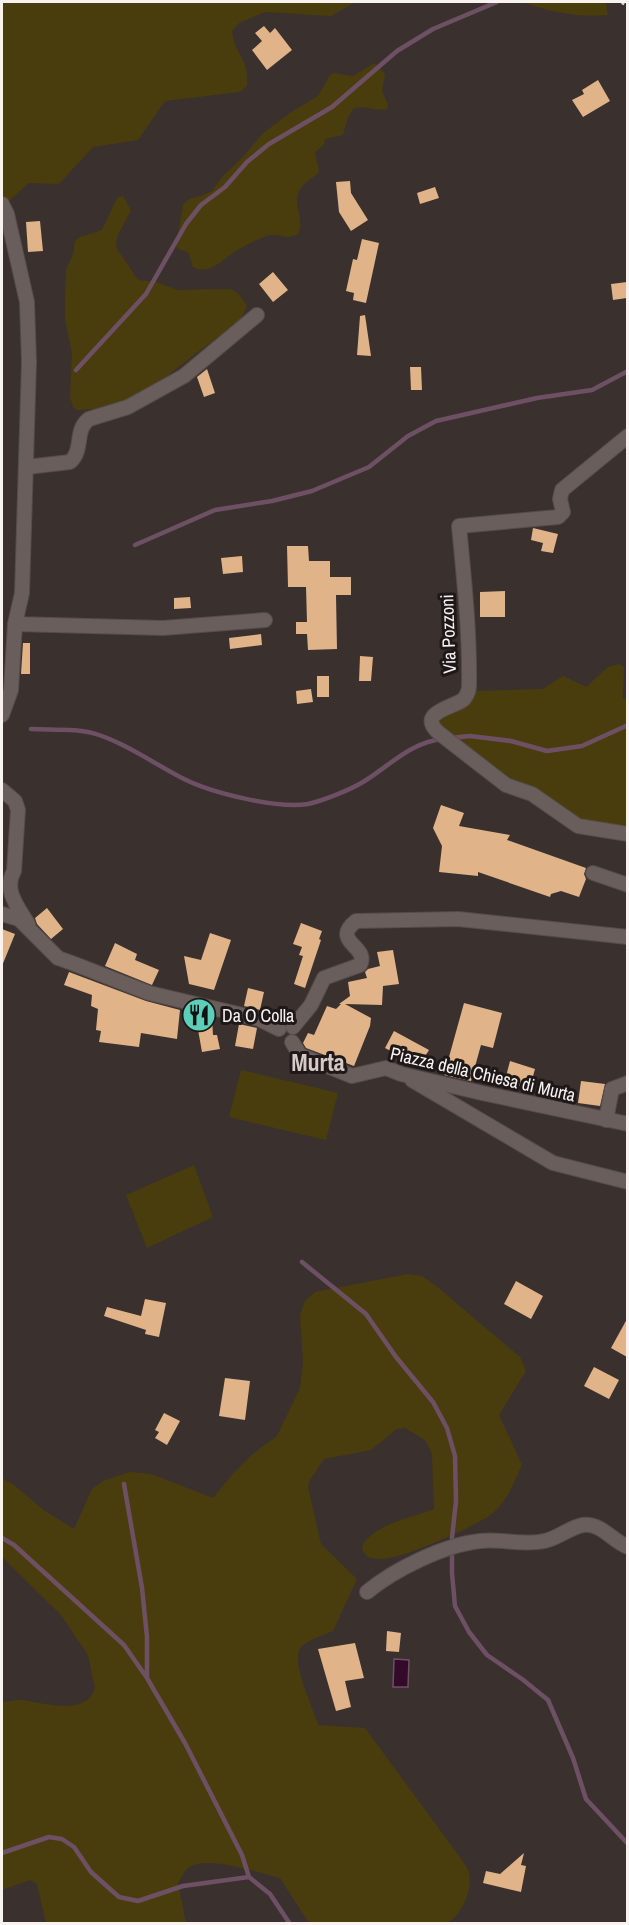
<svg xmlns="http://www.w3.org/2000/svg" width="629" height="1925" font-family="'Archivo Narrow',sans-serif">
<rect width="100%" height="100%" fill="#3a302d"/>
<path fill="#4a3d0d" d="M2,2h354l-25,14 -66,-4 -26,11 -7,8c2,23 18,28 15,55l-7,6 -75,9 -27,39 -45,7 -34,37 -30,-1 -27,24z
M523,2h83l2,13c-29,3 -58,-3 -85,-13z
M375,63l10,11 -3,17 6,14 -1,4c-12,3 -19,-4 -33,-1l-6,9 -5,18 -18,4 -1,6 -9,7 4,20c-5,5 -14,10 -18,16 -11,15 5,31 -3,46 -12,7 -17,-1 -28,1 -9,2 -22,9 -31,14 -14,7 -28,28 -46,18l-5,-15 -10,-3 -2,-3 7,-42 7,-5 11,-3 11,-5 11,-15 19,-18 21,-25 30,-22 25,-15 12,-21 3,-2 20,3z
M123,196l8,14 -14,27 -1,10 22,33 18,2 22,8 51,-1c9,2 13,9 18,17l-6,12 -18,15 -89,68 -22,7 -35,2 -4,-3 -3,-10 2,-44 -7,-33v-22l1,-28 7,-16 2,-13 5,-4 22,-7 15,-32z
M619,664l5,3 -1,31 4,2v129l-26,-4 -23,-7 -43,-27 -24,-11 -47,-37 -14,-5 -11,-14 2,-6 33,-27 69,-2 20,-13 23,11 22,-20z
M241,1070l97,23 -12,47 -97,-23z
M194,1165l19,52 -66,31 -21,-53z
M408,1274l14,2 13,9 85,72 6,14 -27,44 23,50c-8,16 -14,35 -28,47 -13,12 -74,38 -93,43 -9,3 -23,6 -32,2 -5,-2 -6,-6 -7,-11 11,-21 51,-29 72,-37l-2,-56 -7,-13 -20,-12 -8,1 -26,21 -47,9 -14,21 -2,7 13,57 36,35 -24,52c-9,4 -22,8 -30,14 -16,13 11,63 15,80l47,3 97,132c2,4 6,8 7,13 4,17 -7,41 -21,50h-139l-29,-45c-19,-5 -75,-24 -92,-10 -4,3 -7,11 -10,15l8,40h-140l-9,-39 -7,-4 -28,10v-188c6,-1 12,-2 19,-2 23,2 64,18 74,-12l-7,-33 -27,-40 -59,-58v-79l12,7 31,26 29,18 18,-40 11,-8 26,-9 22,2 62,24 18,-22 23,-23 23,-17 23,-48 3,-26 -3,-48 5,-13 10,-9z"/>
<path fill="#330a29" stroke="#6e5065" stroke-width="1.5" d="M394,1659l15,1 -1,27h-15z"/>
<g fill="none" stroke-linecap="round" stroke-linejoin="round">
<path stroke="#6e5065" stroke-width="4.5" d="M76,370l70,-76 40,-70 15,-19 24,-18 22,-25 22,-18 63,-37 65,-56 36,-22 64,-27
M135,545l80,-35 57,-9 40,-10 57,-24 39,-31 28,-15 101,-23 55,-8 36,-19
M31,729c22,1 48,-1 68,6 30,10 57,30 85,44 28,14 93,30 124,25 14,-3 42,-14 55,-22 25,-15 48,-40 79,-43
M450,738l20,-2 41,5 36,10 35,-5 46,-21
M302,1262l64,52 30,43 37,45 14,26 8,28 1,45 -4,37v35l3,33 14,26 18,23 35,24 26,21 25,58 13,41 42,45
M124,1484l18,104 5,49v41
M2,1538l12,7 110,100 23,33 38,65 57,112 7,22
M2,1853l47,-16 13,2 12,8 17,25 28,25 19,4 45,-15 66,-9 21,17 20,30"/>
</g>
<path fill="#e0b388" d="M264,26l6,7 5,-5 17,22 -25,20 -15,-20 10,-9 -7,-8z
M598,80l12,21 -27,16 -11,-17 12,-6 -2,-4z
M350,181l1,12 17,27 -17,11 -12,-19 -3,-30z
M435,187l4,11 -19,6 -3,-11z
M40,221l3,30 -15,1 -2,-30z
M362,239l17,4 -13,60 -13,-3 1,-7 -8,-2 7,-32 4,1z
M273,272l15,18 -15,12 -14,-18z
M627,282v16l-14,2 -2,-16z
M365,315l6,41 -14,-1 3,-39z
M410,367h11l1,23h-11z
M207,369l8,24 -11,4 -7,-20z
M533,528l25,6 -5,19 -12,-2 2,-8 -12,-3z
M287,546h21l1,15h21v16h21v18h-15l1,54 -29,1 -1,-16h-11v-12h11l-1,-35h-18z
M242,556l1,16 -20,2 -2,-16z
M505,591v26h-25v-25z
M190,597l1,11 -17,1v-11z
M261,634l1,11 -32,4 -1,-11z
M23,643h7v31h-9z
M360,656l13,1 -2,24h-12z
M317,676h12v21h-12z
M311,689l2,13 -16,2 -1,-13z
M441,805l23,8 -5,13 51,9 -3,5 79,28 -2,6 2,5 -7,18 -18,-6 -10,3 -1,3 -72,-25v4l-39,-4 3,-26 -9,-18z
M47,908l16,21 -12,10 -14,-15 -2,-6z
M301,923l21,8 -3,8 2,1 -16,48 -11,-4 9,-28 -4,-1 3,-8 -9,-3z
M2,929l13,5 -13,32z
M210,933l21,7 -17,50 -25,-6 -5,-28 17,4z
M115,943l22,11 -2,6 24,10 -7,15 -47,-19z
M393,950l6,34 -16,2 -1,19 -37,-1 26,14 -1,8 -16,40 -48,-18 -3,-5 5,-10 6,2 13,-29 9,3 5,-5h-2l11,-8 -2,-14 19,-4 -2,-6 3,-3 12,-3 -3,-14z
M69,972l77,29 34,9 -3,29 -36,-6 -2,14 -40,-5 2,-11 -5,-1 2,-21 -7,-3 1,-11 -28,-10z
M248,988l16,4 -4,18 -16,-4z
M464,1003l38,10 -9,35 -12,-3 -10,36 -27,-6z
M195,1013l17,4 1,18h4l3,14 -18,3z
M239,1024l18,4 -4,21 -18,-3z
M394,1031l35,19 -10,16 -34,-18z
M510,1061l25,8 -6,22 -25,-7z
M581,1081l24,3 -5,22 -22,-3z
M516,1281l27,15 -12,23 -27,-15z
M145,1299l21,4 -7,34 -14,-3 1,-4 -42,-14 3,-9 34,9z
M627,1319v38l-16,-9z
M594,1367l25,13 -10,19 -25,-13z
M225,1378l25,3 -5,39 -26,-4z
M164,1413l16,8 -13,24 -12,-7 4,-6 -4,-2z
M387,1631l14,2 -2,19 -13,-1z
M355,1643l9,35 -19,3 6,26 -15,4 -18,-62z
M524,1853l-3,12 5,1 -5,26 -38,-9 3,-12 14,3z"/>
<g fill="none" stroke-linecap="round" stroke-linejoin="round">
<g stroke="#554c4a" stroke-width="16">
<path id="minor" d="M2,204l5,10 20,88 2,60 -7,231 -7,31 -4,66 -9,25
M628,436l-66,54 -2,9 3,13 -5,5 -99,9c5,53 11,107 10,160 0,5 -2,9 -5,13 -8,8 -49,13 -25,34l67,52 26,9 46,32 50,8
M27,467l43,-5c14,-12 4,-32 19,-43l39,-12 56,-31 73,-61
M15,624l148,4 102,-8
M2,790l13,11 3,9 -4,61c-11,19 4,36 14,53
M593,873l35,12
M2,914l17,5 39,39 14,5 77,30 110,26 20,10
M293,1027l18,-22 13,-27 36,-13c10,-19 -30,-23 -4,-44l102,-2 170,18
M292,1042l8,13 52,21 34,-8 15,6 81,19 146,31
M412,1080l141,83 75,19
M606,1120l6,-31 16,-6
M367,1592c28,-23 77,-47 113,-51 20,-3 42,5 64,0 13,-2 26,-14 39,-16 19,-2 29,16 45,22"/>
</g>
<use href="#minor" stroke="#695e5b" stroke-width="14"/>
<path stroke="#ded7d5" stroke-width="4.5" stroke-dasharray="3 6" stroke-linecap="butt" d="M622,2l6,3"/>
</g>
<defs>
<g id="restaurant-disc" transform="scale(1.725)"><circle r="9.5" fill="#5dceb8" stroke="#1e1918"/><path d="M-5-6h1v4h1v-4h1v4h1v-4h1v5L-1.5 .5V6h-2V.5L-5-1ZM5-6V6H3V1.5H1.5Q1.5-4 5-6Z" fill="#111"/></g>
</defs>
<g fill-rule="evenodd">
<use href="#restaurant-disc" x="199" y="1015"/>
</g>
<g text-anchor="middle" dominant-baseline="central" stroke-width="6" stroke-linejoin="round" paint-order="stroke">
<g font-size="18" fill="#f8f2f0" stroke="#1e1918">
<text transform="translate(448 634) rotate(-92)">Via Pozzoni</text>
<text transform="translate(483 1074) rotate(13)">Piazza della Chiesa di Murta</text>
</g>
<g font-size="18" fill="#f8f2f0" stroke="#1e1918" text-anchor="start">
<text x="222" y="1015">Da O Colla</text>
</g>
<g font-size="24" font-weight="bold" fill="#d7cac6" stroke="#1e1918">
<text x="318" y="1062">Murta</text>
</g>
</g>
<rect width="629" height="1925" fill="none" stroke="#f8f2f0" stroke-width="6"/>
</svg>
